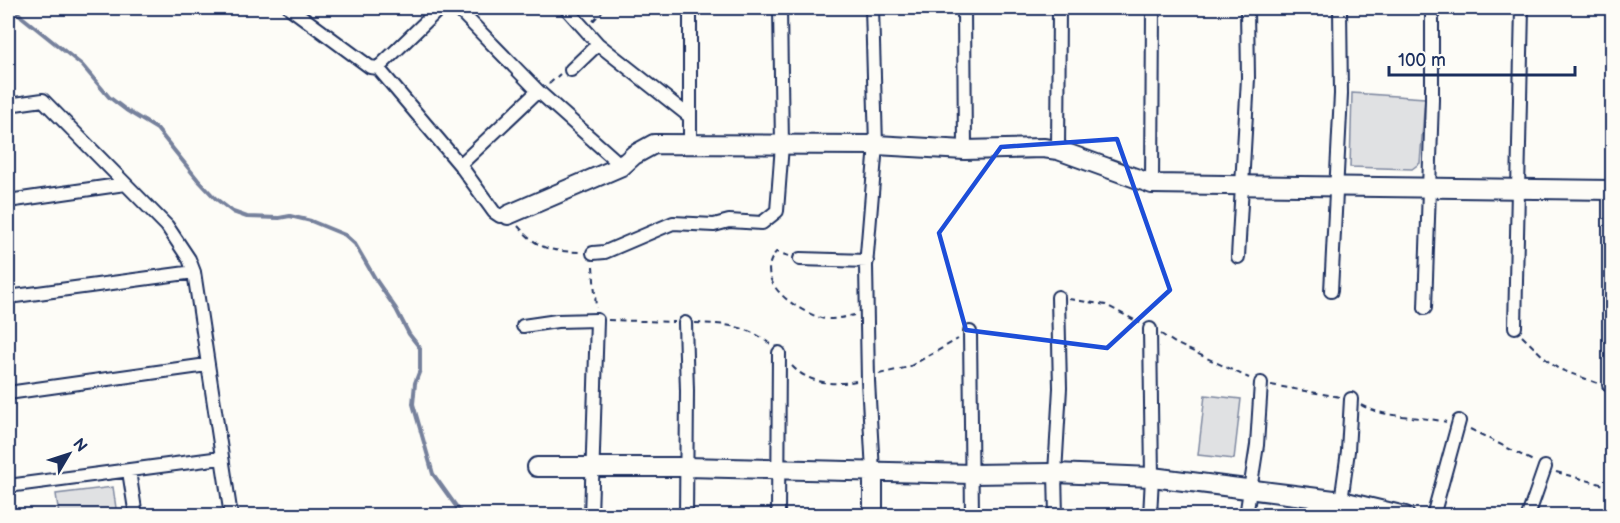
<svg xmlns="http://www.w3.org/2000/svg" width="1620" height="523" font-family="'Balsamiq Sans',sans-serif">
<rect width="100%" height="100%" fill="#fdfcf7"/>
<filter id="ink" filterUnits="userSpaceOnUse"><feTurbulence type="fractalNoise" baseFrequency=".0167" numOctaves="2"/><feDisplacementMap in="SourceGraphic" scale="12" xChannelSelector="R" yChannelSelector="G"/><feConvolveMatrix kernelMatrix="1 2 1 2 8 2 1 2 1" color-interpolation-filters="sRGB"/></filter>
<g filter="url(#ink)">
<path fill="#e0e1e3" stroke="#7e88a0" stroke-width="1.5" d="M1352,93l73,5 -5,65 -8,6 -62,-2z
M1205,395l36,4 -7,60 -36,-4z
M113,487l4,28h-58l-3,-21z"/>
<g fill="none" stroke-linecap="round" stroke-linejoin="round">
<path stroke="#76819c" stroke-width="4" d="M14,8l8,9 60,48 27,32 17,13 31,19 41,51 17,18 18,14 14,5 32,1 11,-2 21,5 34,14 10,9 21,36 20,29 13,25 11,14v22l-5,13 -2,21 20,70 30,42"/>
<g stroke="#1b2f5e" stroke-width="16">
<path id="street" d="M290,8l80,59 8,1 82,97 34,47 6,4 8,-1
M457,8l81,83 84,75
M566,8l32,36 91,72
M872,8l4,137 -10,121 2,115 5,91
M964,8l1,142
M378,68l62,-60
M571,70l27,-26
M8,105l35,-5 124,126 22,33 5,13 37,244
M690,145v-137
M1058,150l1,-142
M460,165l78,-74
M1152,184l1,-176
M8,201l117,-17
M593,253l12,-1 68,-29 41,2 15,-4 33,2 15,-12 5,-66 -2,-137
M1238,257l10,-179 -1,-70
M800,259l67,2
M1331,291l10,-197 -1,-86
M8,297l186,-25
M1425,308l7,-208v-92
M685,323l2,68 -1,125
M523,326l34,-5 40,-1 -6,196
M1515,327l7,-319
M970,332l2,184
M1609,385v-195l2,-5
M8,393l199,-28
M129,471l7,45
M8,486l213,-28
M778,516l1,-163
M1056,516l-1,-43 5,-85 -2,-91
M1150,516l2,-39 -2,-148
M1246,516l11,-71 4,-62
M1339,516l9,-65 3,-52
M1433,516l26,-95
M1528,516l17,-49"/>
</g>
<g stroke="#1b2f5e" stroke-width="22">
<path id="secondary" d="M508,215l114,-49 12,-11 20,-11 222,1 89,5 78,-2 15,2 94,34 460,6
M537,467h149l286,7 83,-1 97,4 190,24 63,15
M873,516v-44"/>
</g>
<path stroke="#1b2f5e" stroke-width="2" stroke-dasharray="6 4.5" stroke-linecap="butt" d="M593,21l12,-13
M549,84l11,-10
M518,226c22,25 33,25 64,26
M789,256l-13,-4c-24,30 20,58 45,66 9,3 23,-1 33,-3
M593,266l3,42
M1069,299l37,6 34,18
M608,320l67,2
M695,323c30,1 53,2 76,22
M1161,334l14,9 74,35
M1522,336l28,27 9,6 38,14
M792,366c16,17 41,20 64,15
M879,374l30,-7 49,-28
M1271,385l69,12
M1361,405c22,13 60,11 85,17
M1470,429l65,33
M1556,472l56,15"/>
<use href="#street" stroke="#fdfcf7" stroke-width="12"/>
<use href="#secondary" stroke="#fdfcf7" stroke-width="18"/>
</g>
</g>
<path fill="none" stroke="#1d4ed8" stroke-width="4.5" stroke-linejoin="round" d="M1117,139l53,151 -63,58 -141,-18 -27,-97 62,-86z"/>
<rect width="1620" height="523" fill="none" stroke="#fdfcf7" stroke-width="30"/>
<rect x="15" y="15" width="1590" height="493" fill="none" stroke="#1b2f5e" stroke-width="2" filter="url(#ink)"/>
<g transform="translate(69 454) rotate(51)" stroke="#fdfcf7" stroke-width="4.5" paint-order="stroke">
<path d="M0-4.5L10 22L0 15L-10 22Z" fill="#1b2f5e"/>
<text y="-9" font-size="16" font-weight="bold" text-anchor="middle" fill="#1b2f5e">N</text>
</g>
<path d="M1389 66v9h186v-9" fill="none" stroke="#1b2f5e" stroke-width="3"/>
<text x="1398" y="66" font-size="18" fill="#1b2f5e" stroke="#fdfcf7" stroke-width="4.5" paint-order="stroke">100 m</text>
</svg>
